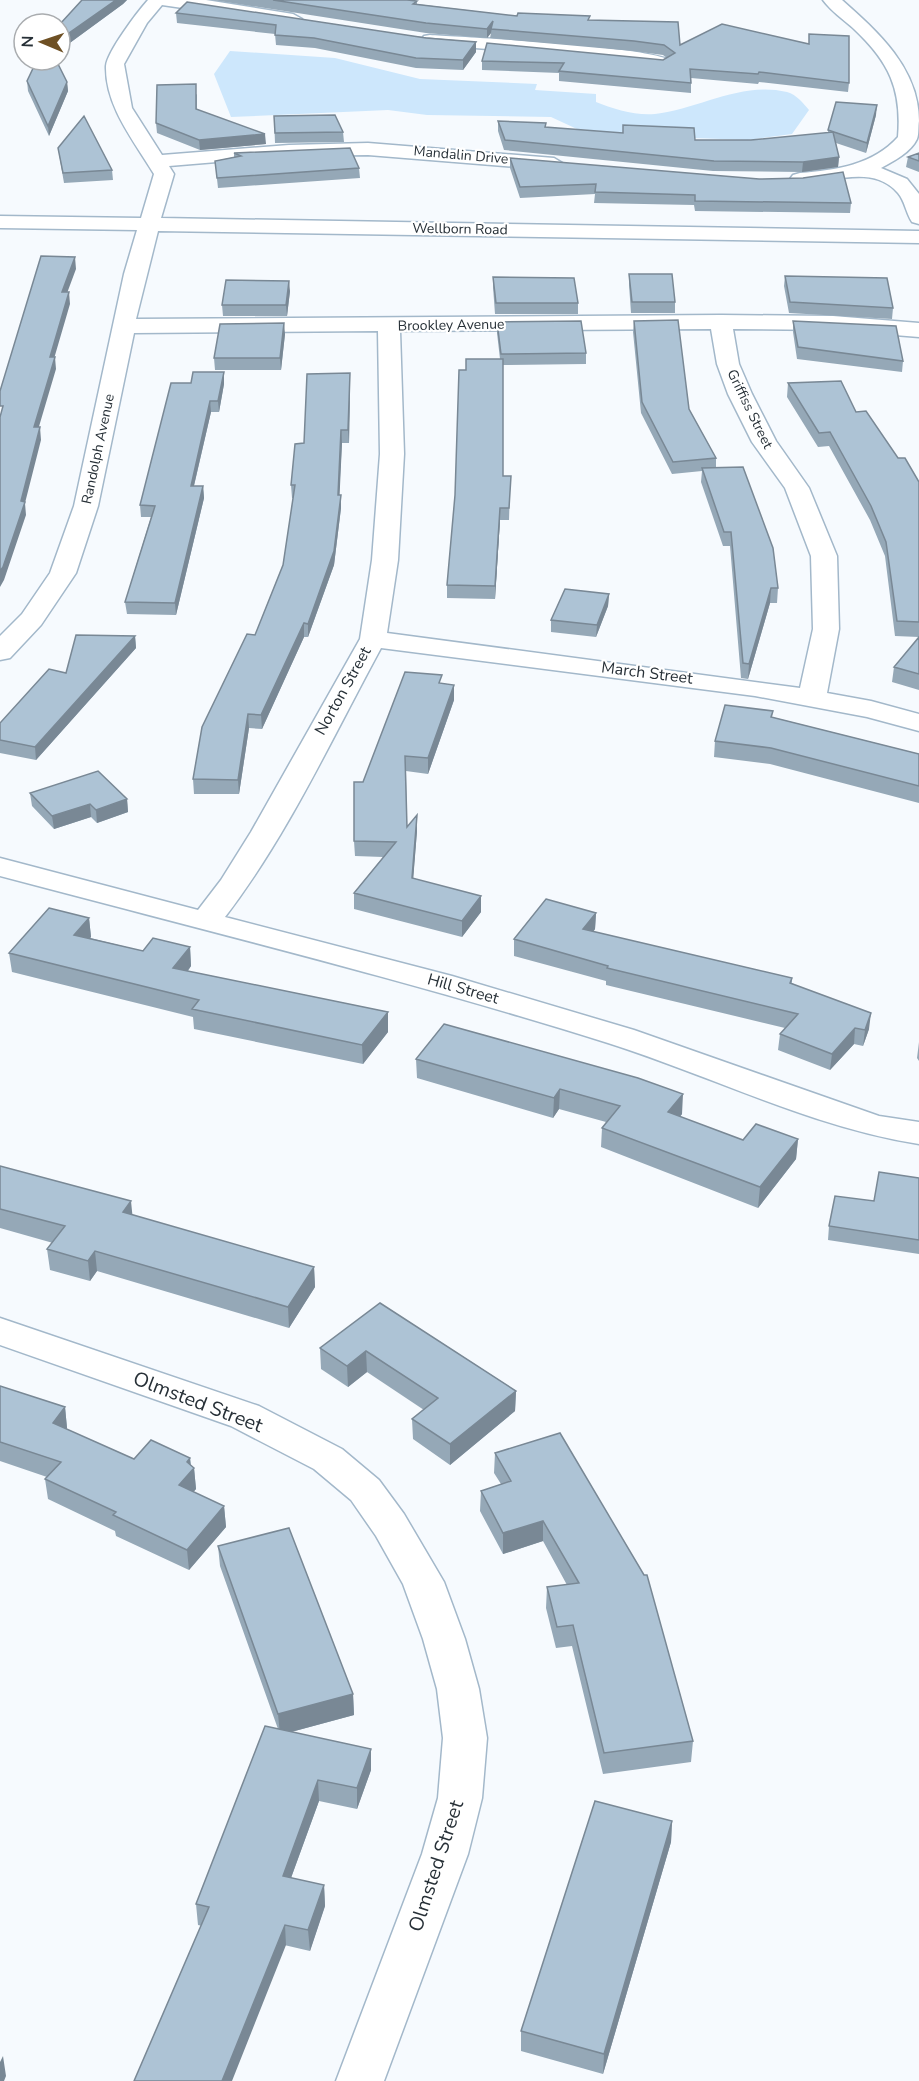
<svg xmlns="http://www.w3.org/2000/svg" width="919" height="2081" font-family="'Nunito Sans',sans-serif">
<rect width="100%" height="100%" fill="#f6fafe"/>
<path fill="#cde7fc" d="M230,51l105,7 85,21 117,5 -2,6 61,4v8c17,7 40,14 59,12 44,-5 86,-33 132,-22 10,3 16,11 22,18l-17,24 -44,6 -81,-3 -90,-8 -26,-12 -124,-2 -39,-5 -157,7 -17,-43z"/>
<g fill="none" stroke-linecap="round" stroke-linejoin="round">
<g stroke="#a3b8ca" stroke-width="3">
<path id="minor" d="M148,0h58l87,14 9,5 -9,5 -131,-19 -15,18 -23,41 8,44 30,47 127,-10 79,-2 186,15 10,6 -10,6 -186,-15 -79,1 -120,10 5,8 -13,44 758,13v12l-761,-12 -22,88 585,-4 112,1 86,7v14l-86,-7 -100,-1 6,35 13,30 24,47 33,47 28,68 2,73 -12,64 44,8 48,13v17l-52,-14 -112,-21 -374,-48c-49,90 -93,187 -156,269l227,59 182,54 245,86 40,6v22c-108,-17 -207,-68 -311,-101 -200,-63 -405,-113 -608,-167v-18l198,52 23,-30 30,-48 109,-193 12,-79 8,-106 -2,-123 -244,2 -36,173 -22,67 -35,52 -31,33 -10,2v-24l22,-22 28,-41 24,-67 50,-232 13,-44 -137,-2v-12l141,2 13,-44c-20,-33 -49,-68 -48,-108 1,-14 32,-55 42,-66zM711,329l6,35 11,30 24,48 33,46 26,68 2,73 -13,59 -413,-55 11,-73 6,-106 -4,-123z
M823,0h19c35,31 77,68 77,121 -1,5 0,13 -2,18 -6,13 -23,22 -36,29l26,11 12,15v30l-7,-2c-6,-9 -7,-21 -14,-29 -25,-29 -66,-11 -98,-8l-7,-2 -3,-4 3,-4 7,-2c36,-3 73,-8 98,-36 4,-48 -9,-75 -44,-108 -10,-9 -23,-18 -31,-29z
M430,35c31,2 232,12 242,27l-9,5 -61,-9 -178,-14 -3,-4 3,-4z
M0,1318l259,88 83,43 37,31 25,34 40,68 21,57 14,50 8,49 -5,60 -14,56 -84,227h-48l86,-227 16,-56 5,-60 -6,-49 -14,-50 -20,-55 -27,-48 -25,-36 -37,-31 -83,-43 -231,-81z"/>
</g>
<use href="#minor" fill="#fff" fill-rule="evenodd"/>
</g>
<path fill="#95a8b7" d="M82,0h45l-4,4 -56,41 -7,-8v-13z
M213,0h194l10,1v3l100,12 73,5 90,24 169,38 -1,9 -89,-10 -1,2 -67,-6v15l-132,-12v-8l-77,-3v-9l181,-1 4,-2 -4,-3 -30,-4 -143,-13 1,-5 -4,5 -61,-5z
M176,13l300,29v10l-13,18 -47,-2 -101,-20 -39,-3 -1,-11 -98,-11z
M27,81l40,1 1,9 -19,45 -21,-45z
M197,94v15l69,35 -66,6 -43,-17 -1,-10z
M876,115l-10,38 -30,-10 3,14 -1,10 -36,5 -89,-1 -209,-21 -6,-19v-10l48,2v4l149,13h56l77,-7v-3z
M274,116l69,16 1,10 -69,1z
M58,148l54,22 1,10 -49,3z
M234,153l125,15 1,10 -142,10 -3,-27 19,-4z
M919,153v19l-13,-5 2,-10z
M510,158l341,45 -1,10 -155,-2 -1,-6 -100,-2 1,-9 -75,4 -10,-30z
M629,274l46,28v11h-44l-2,-28z
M785,276l108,32 -1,11 -103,-6 -5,-27z
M493,277l85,26v11h-83l-2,-27z
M290,291l-3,25h-64l-1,-11z
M634,321l55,88 27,49v10l62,120 -1,15h-7l-22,76 -7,-1 -11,-132h-7l-22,-64 1,-11 -30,3 -31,-61 -8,-81z
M793,321l110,40 -1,11 -105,-13 -4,-27z
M497,322l89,31v11l-83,1v111l7,12 -1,32h-9l-5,79 -48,-1v-13l53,-226 -3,-26z
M285,334l-4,36h-66l-1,-12z
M224,372v12l-5,28h-8l-17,74h9l1,12 -28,117 -49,-1 -2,-12 26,-85h-10l-1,-12 51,-122z
M788,383l68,29 63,70v155l-24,-1 -10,-80 -15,-36 -41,-74 -11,1 -31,-50z
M350,385l-1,58h-7l-3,52 2,13 -7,57 -26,72h-4l-42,92 -13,-1 -10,66h-45l-1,-15 62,-144 28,-70 10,-67h-1l-1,-13 13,-42z
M609,594l-1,12 -12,31 -45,-5v-12z
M135,636l1,12 -100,112 -36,-7v-30l66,-50z
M919,637v53l-27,-8 2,-15z
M442,684l12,16 -26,74 -22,-3 1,56 10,4 -4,48 68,17v16l-19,25 -108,-28v-16l29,-36 -28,-1 -1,-15 9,-59z
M773,711l-1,6 147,37v49l-149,-39 -56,-7 1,-16z
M30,793l97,6 1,13 -31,11 -6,-6 -37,12 -22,-23z
M596,913l-1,16 -2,3 199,46v5l77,46 -6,17 -9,-2 -24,26 -52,-20 2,-16 5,-6 -179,-43v-4l-92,-25v-17z
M89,918l2,19 -1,1 53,13 47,-4 1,19 -3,5 200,41v20l-25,32 -169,-35 -1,-12 -181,-45 -3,-19z
M919,1042v19l-2,-3z
M416,1059l266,55 -2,3 63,23 55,-1 -2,20 -38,49 -157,-61 1,-19 4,-6 -47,-13 -6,9 -136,-40z
M0,1166l132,49 182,52 1,20 -26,41 -192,-57 -7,10 -40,-11 -3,-21 6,-6 -53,-15z
M919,1178v76l-91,-14 1,-14 45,-25z
M380,1303l136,88 -1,20 -65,54 -37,-26 -1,-20 12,-9 -57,-38 -19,15 -27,-18 -1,-21z
M0,1386l65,21 2,21 -1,1 68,30 56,-1 1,7 3,3 2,21 -3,3 31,14 2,21 -37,43 -73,-34 -1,-5 -67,-32 -3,-20 2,-2 -47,-16z
M560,1433l133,308 -2,21 -88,12 -31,-128 -16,2 -10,-40 1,-21 20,-2 -24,-44 -40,13 -23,-43 1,-20 20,-7 -7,-11 1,-20z
M218,1546l135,148 1,21 -63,17 80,38 -14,39 -38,-8 -28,77 33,7 1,21 -15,45 -112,-26 -2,-21 82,-175 -58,-163z
M672,1821l-1,21 -68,232 -82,-23v-20z"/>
<path fill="#798895" d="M116,0h11l-4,4 -56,41 -1,-10z
M493,21l-2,12 -4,5v-9z
M476,42v10l-13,18v-10z
M67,82l1,9 -19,45 -1,-10z
M877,105l-1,10 -10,38 1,-10z
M265,134l1,10 -66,6 -1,-10z
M839,157l-1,10 -36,5 1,-10z
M75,257l1,12 -13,35 -1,-12z
M289,281l1,10 -3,25 -1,-11z
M69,292l1,12 -19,65 -1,-12z
M284,323l1,11 -4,36 -1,-12z
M55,357l1,12 -21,71 -1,-13z
M224,372v12l-5,28 -1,-11z
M350,373v12l-1,58 -1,-13z
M210,401l1,11 -20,86v-12z
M40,427l1,13 -16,63 1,12 -22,65 -4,7v-16l21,-70z
M341,430l1,13 -3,65 -1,-13z
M203,486l1,12 -28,117 -1,-12z
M341,495v13l-7,57 -26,72v-13z
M500,508v12l-5,79v-13z
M771,588l-1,15 -22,76 1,-15z
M609,594l-1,12 -12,31 1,-12z
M304,623v14l-42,92 -1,-14z
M135,636l1,12 -100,112 -1,-13z
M454,685v15l-26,74v-16z
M248,714l1,14 -10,66 -1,-14z
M127,799l1,13 -31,11 -1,-13z
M90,804l1,13 -37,12 -2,-13z
M417,815v16l-5,63v-16z
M481,896v16l-19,25v-16z
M596,913l-1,16 -12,17v-17z
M89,918l2,19 -15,17 -2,-19z
M190,947l1,19 -16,21 -2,-19z
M388,1012v20l-25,32 -1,-19z
M871,1013l-2,16 -6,17 2,-16z
M855,1028l-1,16 -24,26 2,-16z
M560,1089l-1,20 -6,9 1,-20z
M683,1094l-1,20 -16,18 2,-20z
M798,1139l-2,20 -38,49 2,-21z
M131,1201l2,20 -10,-9z
M95,1251l2,20 -7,10 -2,-20z
M314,1267l1,20 -26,41 -1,-21z
M366,1351l1,21 -19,15 -1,-21z
M516,1391l-1,20 -65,54v-21z
M65,1407l2,21 -12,16 -2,-21z
M190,1458l1,14 3,-4 2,21 -15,17 -2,-21 8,-23z
M224,1506l2,21 -37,43 -2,-20z
M543,1521v20l-40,13v-21z
M353,1694l1,21 -74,20 -2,-21z
M371,1749v21l-14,39v-21z
M318,1780l1,21 -35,96 -1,-21z
M672,1821l-1,21 -68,232 1,-20z
M324,1885l1,21 -15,45 -2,-21z
M285,1925l1,20 -54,136h-10z
M3,2056l3,20 -2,5h-4v-19z"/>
<path fill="#adc3d5" stroke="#798895" stroke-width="1.5" d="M82,0h34l-50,35 -6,-7v-4z
M273,0h134l10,1 -4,3 104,12 1,-3 72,3 -2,4 90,2 2,23 42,-21 87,20v-10l40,2v47l-90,-11 -1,2 -68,-5 1,14 -132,-12 5,-8 -82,-2 5,-18 176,17 12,-7 -11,-8 -30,-4 -143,-12 2,-8 -6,8 -61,-6z
M187,2l239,36 50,4 -13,18 -47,-2 -102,-20 -39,-3 1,-10 -100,-12z
M37,60h19l11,22 -19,44 -21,-45z
M196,84v25l69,25 -66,6 -43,-17 1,-38z
M836,102l41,3 -10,38 -39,-13z
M335,115l8,17 -68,1 -1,-17z
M84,116l28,54 -49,3 -5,-25z
M498,121l48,2 -1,4 78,6v-8l71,3 1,12h56l82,-8 6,25 -36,5 -89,-1 -209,-21z
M350,148l9,20 -142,10 -2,-17 26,-5 -7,-3z
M919,153v8l-11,-4z
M510,158l249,21 44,-1 40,-6 8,31 -156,-2v-6l-100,-3 1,-8 -76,3z
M41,256l34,1 -13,35h7l-19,65h5l-21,70h6l-19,74 4,1 -22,65 -3,4v-154l3,-11h-3v-15z
M629,274h43l3,28h-43z
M785,276l102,2 6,30 -103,-6z
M493,277l81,1 4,25h-82z
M226,280l63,1 -3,24h-64z
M678,320l11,89 27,49 -43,4 -31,-60 -8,-81z
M581,321l5,32 -85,1 -4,-32z
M793,321l103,5 7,35 -105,-14z
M284,323l-4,35h-66l6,-34z
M466,359h37v117h8l-2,32h-9l-5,78 -48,-1 8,-90 4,-125h7z
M193,372h31l-6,29h-8l-19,85h12l-28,117 -50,-1 30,-96 -15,-1 31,-122h20z
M350,373l-2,57h-7l-3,65h3l-7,56 -26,73 -4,-1 -43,92 -13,-1 -10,66 -45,-1 9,-52 45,-93 8,1 28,-70 12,-80h-4l4,-41 9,-1 3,-69z
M841,381l15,31 10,-1 32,47h7l14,24v140l-22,-1 -11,-79 -15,-36 -41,-74 -11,1 -31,-50z
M743,467l30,81 5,40h-7l-22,76 -6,-1 -12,-131h-7l-22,-64z
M565,589l44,5 -12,31 -46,-5z
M76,635l59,1 -100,111 -35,-7v-17l49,-54 17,4z
M919,637v37l-25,-7z
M405,672l37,3 -3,8 15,2 -26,73 -23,-2 2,71 10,-12 -5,63 69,18 -19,25 -108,-28 42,-51 -42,-1v-59h9z
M725,705l48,6 -2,6 148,37v32l-148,-38 -56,-7z
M98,771l29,28 -31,11 -6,-6 -38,12 -22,-23z
M546,899l50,14 -13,16 209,49 -2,5 81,30 -6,17 -10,-2 -23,26 -52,-20 18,-20 -191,-46 1,-2 -94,-27z
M49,908l40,10 -15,17 69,16 10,-13 37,9 -17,21 215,44 -26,33 -170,-36 7,-9 -190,-47z
M444,1024l194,54 45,16 -15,18 75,28 13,-16 42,15 -38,48 -158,-59 18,-22 -60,-17 -6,9 -138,-39z
M0,1166l131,35 -8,11 191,55 -26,40 -193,-56 -7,10 -41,-12 18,-23 -65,-17z
M879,1172l40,6v62l-90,-14 6,-30 39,5z
M380,1303l136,88 -66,53 -38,-25 26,-21 -72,-47 -19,15 -27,-18z
M0,1386l65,21 -12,16 81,36 17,-19 39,18 -3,4 7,6 -15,17 45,21 -37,44 -74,-35 3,-3 -71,-33 16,-17 -61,-20z
M560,1433l84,142h3l46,166 -89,12 -31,-128 -16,2 -10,-40 32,-4 -36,-62 -40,12 -22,-42 30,-10 -16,-28z
M289,1528l64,166 -75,20 -60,-168z
M265,1726l106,23 -14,39 -39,-8 -35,96 41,9 -16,45 -23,-5 -63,156h-88l75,-174 -13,-3z
M595,1801l77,20 -68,233 -83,-23z"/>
<g text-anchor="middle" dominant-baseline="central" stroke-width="4.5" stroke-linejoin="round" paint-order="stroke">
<g font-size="14" fill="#273037" stroke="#fff">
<text transform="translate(461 155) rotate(5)">Mandalin Drive</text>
<text transform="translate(460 229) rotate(1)">Wellborn Road</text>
<text transform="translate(451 325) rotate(-1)">Brookley Avenue</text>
<text transform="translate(750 409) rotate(64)">Griffiss Street</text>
<text transform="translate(98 449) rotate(-78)">Randolph Avenue</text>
</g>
<g font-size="16" fill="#273037" stroke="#fff">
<text transform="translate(647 673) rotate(7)">March Street</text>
<text transform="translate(343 691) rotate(-61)">Norton Street</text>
<text transform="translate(463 989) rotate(16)">Hill Street</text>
</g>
<g font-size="20" fill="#273037" stroke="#fff">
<text transform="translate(198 1402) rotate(21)">Olmsted Street</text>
<text transform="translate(436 1866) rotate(-72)">Olmsted Street</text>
</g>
</g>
<g transform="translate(42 42) rotate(272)"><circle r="28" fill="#ffffff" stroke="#a9acaf" stroke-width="1.5"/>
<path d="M0-4.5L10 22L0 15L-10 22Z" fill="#6e5024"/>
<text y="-9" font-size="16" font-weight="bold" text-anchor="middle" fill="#273037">N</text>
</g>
</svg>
